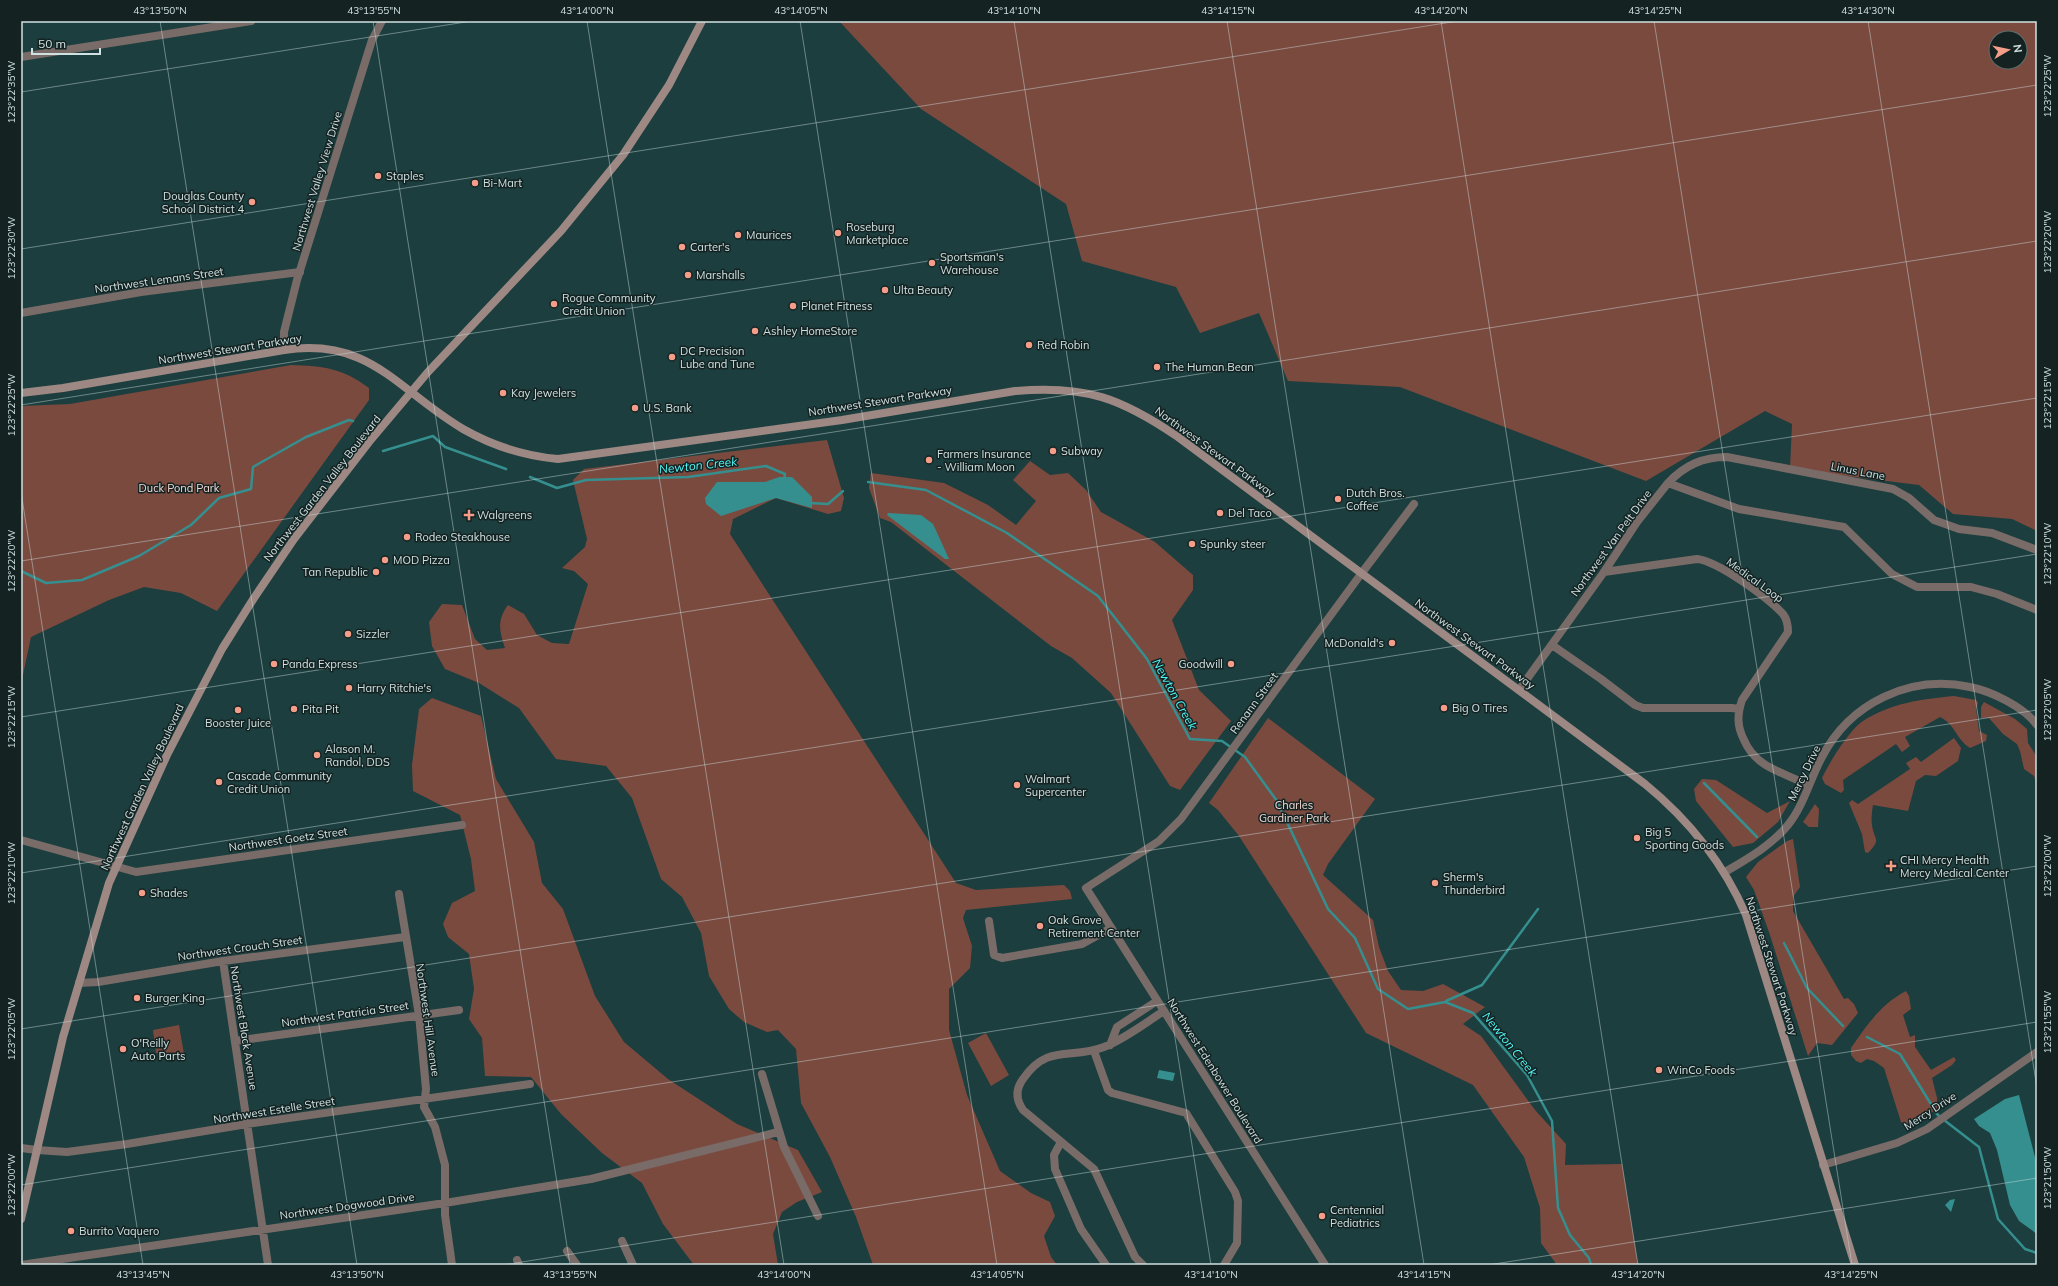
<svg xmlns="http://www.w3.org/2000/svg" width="2058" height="1286" font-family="Mulish,sans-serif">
<rect width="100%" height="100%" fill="#1c3e3e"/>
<path fill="#7b4a3f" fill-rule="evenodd" d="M839,21h1198v510l-25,-12 -59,-5 -34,-29 -129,-16 2,-45 -27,-13 -119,70 -246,-94 -112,-6 -29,-68 -59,20 -24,-46 -94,-26 -16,-57 -145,-95zM1996,38h24v24h-24z
M291,365c33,1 51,3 78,23v12l-152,211 -36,-18 -37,-6 -35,13 -78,37 -10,47v-278l49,-2z
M827,440l17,58 -3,13 -13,3 -52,-16 -43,21 -3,15 226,349 20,7 88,-5 6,6 2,8 -106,11 -3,8 9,28 -2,22 -21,21v41l18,65 33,76 31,22 19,9 5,14 -11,20 7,21 6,8h-184l-17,-48 -26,-60 -29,-54 -5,-54 -18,-19 -11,2 -23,-10 -15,-13 -20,-33 -8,-43 -19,-36 -21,-18 -29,-81 -26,-32 -50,-7 -37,-51 -40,-25 -34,-14 -13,-23 -3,-24 13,-18 20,1 13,34 12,11 18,-2c-6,-17 -8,-28 3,-43l16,9 13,21 15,8 17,1 19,-60 -14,-13 -12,-3 23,-21 2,-8 -14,-59 11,-11z
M1030,461l20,14 18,-2 18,17 15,22 54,30 38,33v15l-21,30 27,70 32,31 -51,69 -10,-4 -59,-93 -39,-35 -21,-12 -160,-124 -11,-4 -11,-30 2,-15 73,10 44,22 28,20 20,-24 -23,-21z
M1954,696l22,4 2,3 -2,6 3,22 8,4 -1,6 -16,7c-15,-10 -14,-23 -30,-31l-35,20 5,9 -8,6 -6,-8 -53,36 1,10 -3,3 -16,-9 -3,-6c7,-15 28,-49 41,-57 28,-18 59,-22 91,-25z
M432,698l49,18 15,63 38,63 8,41 21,26 32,87 29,46 44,37 69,45 61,26 24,42 -25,10 -15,10 -9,22 5,31h-84l-31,-41 -21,-41 -40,-30 -41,-39 -30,-37 -46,-1 -3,-38 -13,-19 5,-30 -5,-35 -21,-17 -5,-13 9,-21 23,-12 -4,-32 -11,-44 -47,-24 -1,-26 7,-56z
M1984,702l31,17 12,10 1,14 9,14v28l-3,-9 -10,-7 -4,-18 -3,-7 -14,-10 -14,-16h-8v-11z
M1268,718l107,81 -47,65 -5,11 50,45 6,27 9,24 13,19 22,1 20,-7 42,23 -22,17 18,12 54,74 31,34 -1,21 57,-1 16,101h-81l-16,-22 -1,-35 -16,-51 -51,-72 -107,-52 -127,-197 -21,-26 -9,-7z
M1954,738l7,10 -3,13 -22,15 -11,-1 -9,6 -8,30 -35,-6c-1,6 -2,14 -1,20 2,16 10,13 -4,28l-3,-1 -3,-18 -13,-31 3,-3 6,4 52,-35 -4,-6 10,-6 5,5z
M1702,779l14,1 51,33 23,-12 -12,21 -25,21 -20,4 -37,-46 -2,-12z
M1815,804l4,5 -1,18h-9l-6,-5z
M1793,839l7,48 -7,10v14l51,88 4,-1 6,6 4,9 -26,32 -15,-2 -9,13 -38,-121 -16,-45 -8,-13 12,-15 29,-21z
M1906,991l3,5 2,13 -8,6 7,22 5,-2v12l16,23 23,-13 2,3 -4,5 -20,13 5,20v11l-27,18 -9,-5 -17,-54 -10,-7 -7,-2 -6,4 -5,-2 -5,-6v-7c16,-23 30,-44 55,-57z
M179,1025l5,29 -23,3 -1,-4h-4l-3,-23z
M986,1033l23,42 -18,11 -23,-43z"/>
<path fill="#368f8f" d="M779,477h13l20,20v11l-36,-10 -55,18 -15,-12 -1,-6 12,-16h48z
M888,513l33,2 12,9 16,35h-4l-58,-44z
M1159,1070l16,3 -2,8 -16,-3z
M2019,1095l18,70v69l-18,-13 -9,-16 -13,-55 -7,-17 -11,-7 -5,-7 31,-20z
M1955,1199l-4,13 -6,-7 5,-5z"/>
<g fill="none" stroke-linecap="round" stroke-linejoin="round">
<path stroke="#368f8f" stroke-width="2.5" d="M383,451l50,-15 12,11 61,22
M530,477l27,11 29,-8 102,-3 78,-11 19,8 -1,6
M868,482l58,8 81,43 91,63 49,63 43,80 32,2 23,16 32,44 51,108 27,29 23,51 30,20 37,-7 28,11 54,62 25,46 6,87 12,27 19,23 2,7
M810,503l18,1 15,-13
M21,571l25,12 36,-3 57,-24 52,-31 28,-27 32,-9 2,-22 53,-30 43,-17 4,1
M1704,783l53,54
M1784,943l23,45 36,38
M1446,1001l36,-16 56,-76
M1867,1037l33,17 37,60 3,3
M1944,1120l35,27 19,72 27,30 12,4"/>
<path stroke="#796c68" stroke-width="8" d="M21,313l120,-21 159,-20
M1668,483c17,-18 35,-26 59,-26l166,32 16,9 25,22 25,9 33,4 45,17
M1604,572l93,-13c21,2 71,39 86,55 4,5 5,11 5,18l-46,68c-5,15 -5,26 2,40 12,28 39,32 64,45
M1361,574l53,-70
M1552,645l49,34 34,26 8,3h89l7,1
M1519,690l85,-118 33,-50 31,-39 71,26 105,18 48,47 25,13h54l26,7 40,16
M21,840l115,32 326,-47
M399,894l20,121 7,74 -2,18 11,20 10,38v50l7,50
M989,921l5,34 8,3 80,-14 29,-16
M223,961l45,304
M79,983l19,-1 125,-21 182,-24
M235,1041l224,-31
M1110,1045l7,-18 40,-26
M1094,1051l14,39 4,3 74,20 49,79 3,9 -1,42 -13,22
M762,1074l22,73 34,69
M1061,1142l-7,13 1,14 26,60 25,36
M37,1150l30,2 60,-8 120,-20 283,-40
M622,1241l11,24
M567,1251l10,14
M517,1260l2,5
M21,1265l424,-62 146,-24 187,-47
M1143,1265l-8,-8 -41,-88 -71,-59c-7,-10 -8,-20 0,-31 25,-36 47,-19 81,-32 21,-8 41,-24 60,-36"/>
<path stroke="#796c68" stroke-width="8" d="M21,57l230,-36
M284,350v-18l13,-52 75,-240 10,-19
M1725,872c22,-13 47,-27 63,-47 16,-20 22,-46 34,-68 28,-54 88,-83 148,-70 21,4 54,20 67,38
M21,1148l16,2
M1823,1165l74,-22 30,-14 110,-77
M1325,1265l-239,-377 73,-47 22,-22 180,-245"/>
<path stroke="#9d8883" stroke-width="8" d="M21,393l42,-5 221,-38c86,-13 113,40 179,79 30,17 61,27 95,30l284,-39 173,-29c71,-6 106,7 163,46l467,347c44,36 78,78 101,131l109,350
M21,1219l42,-182 46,-154 58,-128 55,-106 32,-51 40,-59 75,-97 59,-70 133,-141 62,-76 46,-70 33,-64"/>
</g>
<path fill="none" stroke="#cfe1e1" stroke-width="1" stroke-opacity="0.45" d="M160,21l197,1244M373,21l197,1244M587,21l197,1244M800,21l197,1244M1014,21l197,1244M1227,21l197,1244M1441,21l197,1244M1654,21l198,1244M1868,21l169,1067M21,92l451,-71M21,249l1437,-228M21,405l2016,-320M21,492l122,773M21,561l2016,-320M21,717l2016,-319M21,873l2016,-319M21,1029l2016,-319M21,1185l2016,-319M503,1265l1534,-243M1488,1265l549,-87"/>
<g fill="#f49e8a" stroke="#142222" stroke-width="1.5">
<circle cx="378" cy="176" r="4"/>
<circle cx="475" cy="183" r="4"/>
<circle cx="252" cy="202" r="4"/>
<circle cx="838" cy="233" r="4"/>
<circle cx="738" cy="235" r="4"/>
<circle cx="682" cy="247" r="4"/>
<circle cx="932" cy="263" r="4"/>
<circle cx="688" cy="275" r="4"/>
<circle cx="885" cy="290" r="4"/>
<circle cx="554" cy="304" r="4"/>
<circle cx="793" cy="306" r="4"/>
<circle cx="755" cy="331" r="4"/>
<circle cx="1029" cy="345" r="4"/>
<circle cx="672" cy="357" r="4"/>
<circle cx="1157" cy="367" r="4"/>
<circle cx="503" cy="393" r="4"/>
<circle cx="635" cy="408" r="4"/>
<circle cx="1053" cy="451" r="4"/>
<circle cx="929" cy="460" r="4"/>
<circle cx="1338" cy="499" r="4"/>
<circle cx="1220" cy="513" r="4"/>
<path d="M467 509h4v4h4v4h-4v4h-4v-4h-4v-4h4z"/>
<circle cx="407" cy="537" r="4"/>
<circle cx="1192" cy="544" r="4"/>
<circle cx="385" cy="560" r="4"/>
<circle cx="376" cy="572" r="4"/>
<circle cx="348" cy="634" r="4"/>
<circle cx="1392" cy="643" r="4"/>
<circle cx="274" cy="664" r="4"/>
<circle cx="1231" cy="664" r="4"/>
<circle cx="349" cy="688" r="4"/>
<circle cx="1444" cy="708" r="4"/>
<circle cx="294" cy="709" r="4"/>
<circle cx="238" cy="710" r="4"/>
<circle cx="317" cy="755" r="4"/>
<circle cx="219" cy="782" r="4"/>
<circle cx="1017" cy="785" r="4"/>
<circle cx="1637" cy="838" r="4"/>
<path d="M1889 860h4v4h4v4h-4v4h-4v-4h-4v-4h4z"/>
<circle cx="1435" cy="883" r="4"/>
<circle cx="142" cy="893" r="4"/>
<circle cx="1040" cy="926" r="4"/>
<circle cx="137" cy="998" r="4"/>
<circle cx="123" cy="1049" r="4"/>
<circle cx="1659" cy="1070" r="4"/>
<circle cx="1322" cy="1216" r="4"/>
<circle cx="71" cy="1231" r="4"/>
</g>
<g text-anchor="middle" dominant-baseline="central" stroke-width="3" stroke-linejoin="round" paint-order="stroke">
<g font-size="11" fill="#cfe1e1" stroke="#142222" text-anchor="start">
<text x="386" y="176">Staples</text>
<text x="483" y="183">Bi-Mart</text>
<text x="244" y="196" text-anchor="end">Douglas County<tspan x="244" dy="13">School District 4</tspan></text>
<text x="846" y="227">Roseburg<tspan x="846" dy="13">Marketplace</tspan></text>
<text x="746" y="235">Maurices</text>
<text x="690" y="247">Carter's</text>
<text x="940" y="257">Sportsman's<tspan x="940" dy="13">Warehouse</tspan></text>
<text x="696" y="275">Marshalls</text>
<text x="893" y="290">Ulta Beauty</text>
<text x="562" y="298">Rogue Community<tspan x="562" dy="13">Credit Union</tspan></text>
<text x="801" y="306">Planet Fitness</text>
<text x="763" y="331">Ashley HomeStore</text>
<text x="1037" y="345">Red Robin</text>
<text x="680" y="351">DC Precision<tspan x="680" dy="13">Lube and Tune</tspan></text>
<text x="1165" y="367">The Human Bean</text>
<text x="511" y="393">Kay Jewelers</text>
<text x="643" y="408">U.S. Bank</text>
<text x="1061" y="451">Subway</text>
<text x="937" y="454">Farmers Insurance<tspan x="937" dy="13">- William Moon</tspan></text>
<text x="1346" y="493">Dutch Bros.<tspan x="1346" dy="13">Coffee</tspan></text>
<text x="1228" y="513">Del Taco</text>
<text x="477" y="515">Walgreens</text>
<text x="415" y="537">Rodeo Steakhouse</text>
<text x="1200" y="544">Spunky steer</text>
<text x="393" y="560">MOD Pizza</text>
<text x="368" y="572" text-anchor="end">Tan Republic</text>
<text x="356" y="634">Sizzler</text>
<text x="1384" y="643" text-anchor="end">McDonald's</text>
<text x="282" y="664">Panda Express</text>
<text x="1223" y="664" text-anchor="end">Goodwill</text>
<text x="357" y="688">Harry Ritchie's</text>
<text x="1452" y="708">Big O Tires</text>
<text x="302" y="709">Pita Pit</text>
<text x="238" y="723" text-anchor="middle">Booster Juice</text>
<text x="325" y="749">Alason M.<tspan x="325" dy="13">Randol, DDS</tspan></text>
<text x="227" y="776">Cascade Community<tspan x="227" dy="13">Credit Union</tspan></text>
<text x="1025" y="779">Walmart<tspan x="1025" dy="13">Supercenter</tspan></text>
<text x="1645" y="832">Big 5<tspan x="1645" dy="13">Sporting Goods</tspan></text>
<text x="1900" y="860">CHI Mercy Health<tspan x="1900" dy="13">Mercy Medical Center</tspan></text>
<text x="1443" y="877">Sherm's<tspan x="1443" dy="13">Thunderbird</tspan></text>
<text x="150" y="893">Shades</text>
<text x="1048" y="920">Oak Grove<tspan x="1048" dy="13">Retirement Center</tspan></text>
<text x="145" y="998">Burger King</text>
<text x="131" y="1043">O'Reilly<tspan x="131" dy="13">Auto Parts</tspan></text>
<text x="1667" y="1070">WinCo Foods</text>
<text x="1330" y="1210">Centennial<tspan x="1330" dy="13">Pediatrics</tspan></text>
<text x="79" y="1231">Burrito Vaquero</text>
</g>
<g font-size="11" fill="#cfe1e1" stroke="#142222">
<text transform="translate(317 181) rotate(-73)">Northwest Valley View Drive</text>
<text transform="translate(159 280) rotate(-8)">Northwest Lemans Street</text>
<text transform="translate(230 349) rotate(-9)">Northwest Stewart Parkway</text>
<text transform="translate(880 401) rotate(-9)">Northwest Stewart Parkway</text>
<text transform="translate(1215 452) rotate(36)">Northwest Stewart Parkway</text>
<text transform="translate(1858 471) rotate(11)">Linus Lane</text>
<text transform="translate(322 488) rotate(-52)">Northwest Garden Valley Boulevard</text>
<text transform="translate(1611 543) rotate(-54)">Northwest Van Pelt Drive</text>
<text transform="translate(1755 580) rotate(36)">Medical Loop</text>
<text transform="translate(1475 644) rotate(36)">Northwest Stewart Parkway</text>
<text transform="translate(1254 703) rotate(-54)">Renann Street</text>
<text transform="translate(1804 773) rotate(-64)">Mercy Drive</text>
<text transform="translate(142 787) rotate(-65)">Northwest Garden Valley Boulevard</text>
<text transform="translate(288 839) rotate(-8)">Northwest Goetz Street</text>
<text transform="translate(240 948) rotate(-8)">Northwest Crouch Street</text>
<text transform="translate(1772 966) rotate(72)">Northwest Stewart Parkway</text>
<text transform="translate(345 1014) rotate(-8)">Northwest Patricia Street</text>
<text transform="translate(428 1020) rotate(82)">Northwest Hill Avenue</text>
<text transform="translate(244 1028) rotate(81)">Northwest Black Avenue</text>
<text transform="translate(1215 1071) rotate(58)">Northwest Edenbower Boulevard</text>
<text transform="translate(274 1110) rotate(-9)">Northwest Estelle Street</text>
<text transform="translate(1930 1111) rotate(-33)">Mercy Drive</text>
<text transform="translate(347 1206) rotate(-8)">Northwest Dogwood Drive</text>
</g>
<g font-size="11" fill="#f1dad5" stroke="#142222">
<text x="179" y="488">Duck Pond Park</text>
<text x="1294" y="805">Charles<tspan x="1294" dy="13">Gardiner Park</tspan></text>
</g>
<g font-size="12" font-style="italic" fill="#52f8f8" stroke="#142222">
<text transform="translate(698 465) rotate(-6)">Newton Creek</text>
<text transform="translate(1175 694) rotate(61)">Newton Creek</text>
<text transform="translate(1510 1044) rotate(51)">Newton Creek</text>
</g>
</g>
<rect width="2058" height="1286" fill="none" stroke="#142222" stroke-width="44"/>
<g transform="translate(2008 50) rotate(81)"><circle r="19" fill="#142222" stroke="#5f6e6e"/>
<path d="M0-3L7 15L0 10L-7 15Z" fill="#f49e8a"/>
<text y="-6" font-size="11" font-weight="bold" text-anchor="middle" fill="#cfe1e1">N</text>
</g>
<path d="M32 48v6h68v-6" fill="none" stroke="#cfe1e1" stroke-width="2"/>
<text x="38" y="48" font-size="12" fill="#cfe1e1" stroke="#142222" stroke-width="3" paint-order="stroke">50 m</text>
<rect x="22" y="22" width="2014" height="1242" fill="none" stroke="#cfe1e1" stroke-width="1.5"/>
<g font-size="10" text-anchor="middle" fill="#cfe1e1">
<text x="160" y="14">43°13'50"N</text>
<text x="374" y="14">43°13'55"N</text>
<text x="587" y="14">43°14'00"N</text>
<text x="801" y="14">43°14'05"N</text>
<text x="1014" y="14">43°14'10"N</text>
<text x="1228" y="14">43°14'15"N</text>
<text x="1441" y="14">43°14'20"N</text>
<text x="1655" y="14">43°14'25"N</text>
<text x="1868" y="14">43°14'30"N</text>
<text transform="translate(2047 86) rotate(-90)" y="4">123°22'25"W</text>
<text transform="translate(11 92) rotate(-90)" y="4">123°22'35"W</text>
<text transform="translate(2047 242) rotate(-90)" y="4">123°22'20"W</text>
<text transform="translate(11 248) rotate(-90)" y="4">123°22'30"W</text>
<text transform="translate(2047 398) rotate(-90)" y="4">123°22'15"W</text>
<text transform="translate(11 405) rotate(-90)" y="4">123°22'25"W</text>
<text transform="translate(2047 554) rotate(-90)" y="4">123°22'10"W</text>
<text transform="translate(11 561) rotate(-90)" y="4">123°22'20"W</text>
<text transform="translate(2047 710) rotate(-90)" y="4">123°22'05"W</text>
<text transform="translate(11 717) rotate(-90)" y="4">123°22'15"W</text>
<text transform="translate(2047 866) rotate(-90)" y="4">123°22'00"W</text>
<text transform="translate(11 873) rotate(-90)" y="4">123°22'10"W</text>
<text transform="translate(2047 1022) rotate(-90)" y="4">123°21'55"W</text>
<text transform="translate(11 1029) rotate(-90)" y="4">123°22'05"W</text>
<text transform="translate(2047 1178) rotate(-90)" y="4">123°21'50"W</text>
<text transform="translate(11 1185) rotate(-90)" y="4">123°22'00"W</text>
<text x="143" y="1278">43°13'45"N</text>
<text x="357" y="1278">43°13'50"N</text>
<text x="570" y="1278">43°13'55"N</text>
<text x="784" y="1278">43°14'00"N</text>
<text x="997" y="1278">43°14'05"N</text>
<text x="1211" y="1278">43°14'10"N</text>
<text x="1424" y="1278">43°14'15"N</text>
<text x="1638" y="1278">43°14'20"N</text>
<text x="1851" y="1278">43°14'25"N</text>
</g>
</svg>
